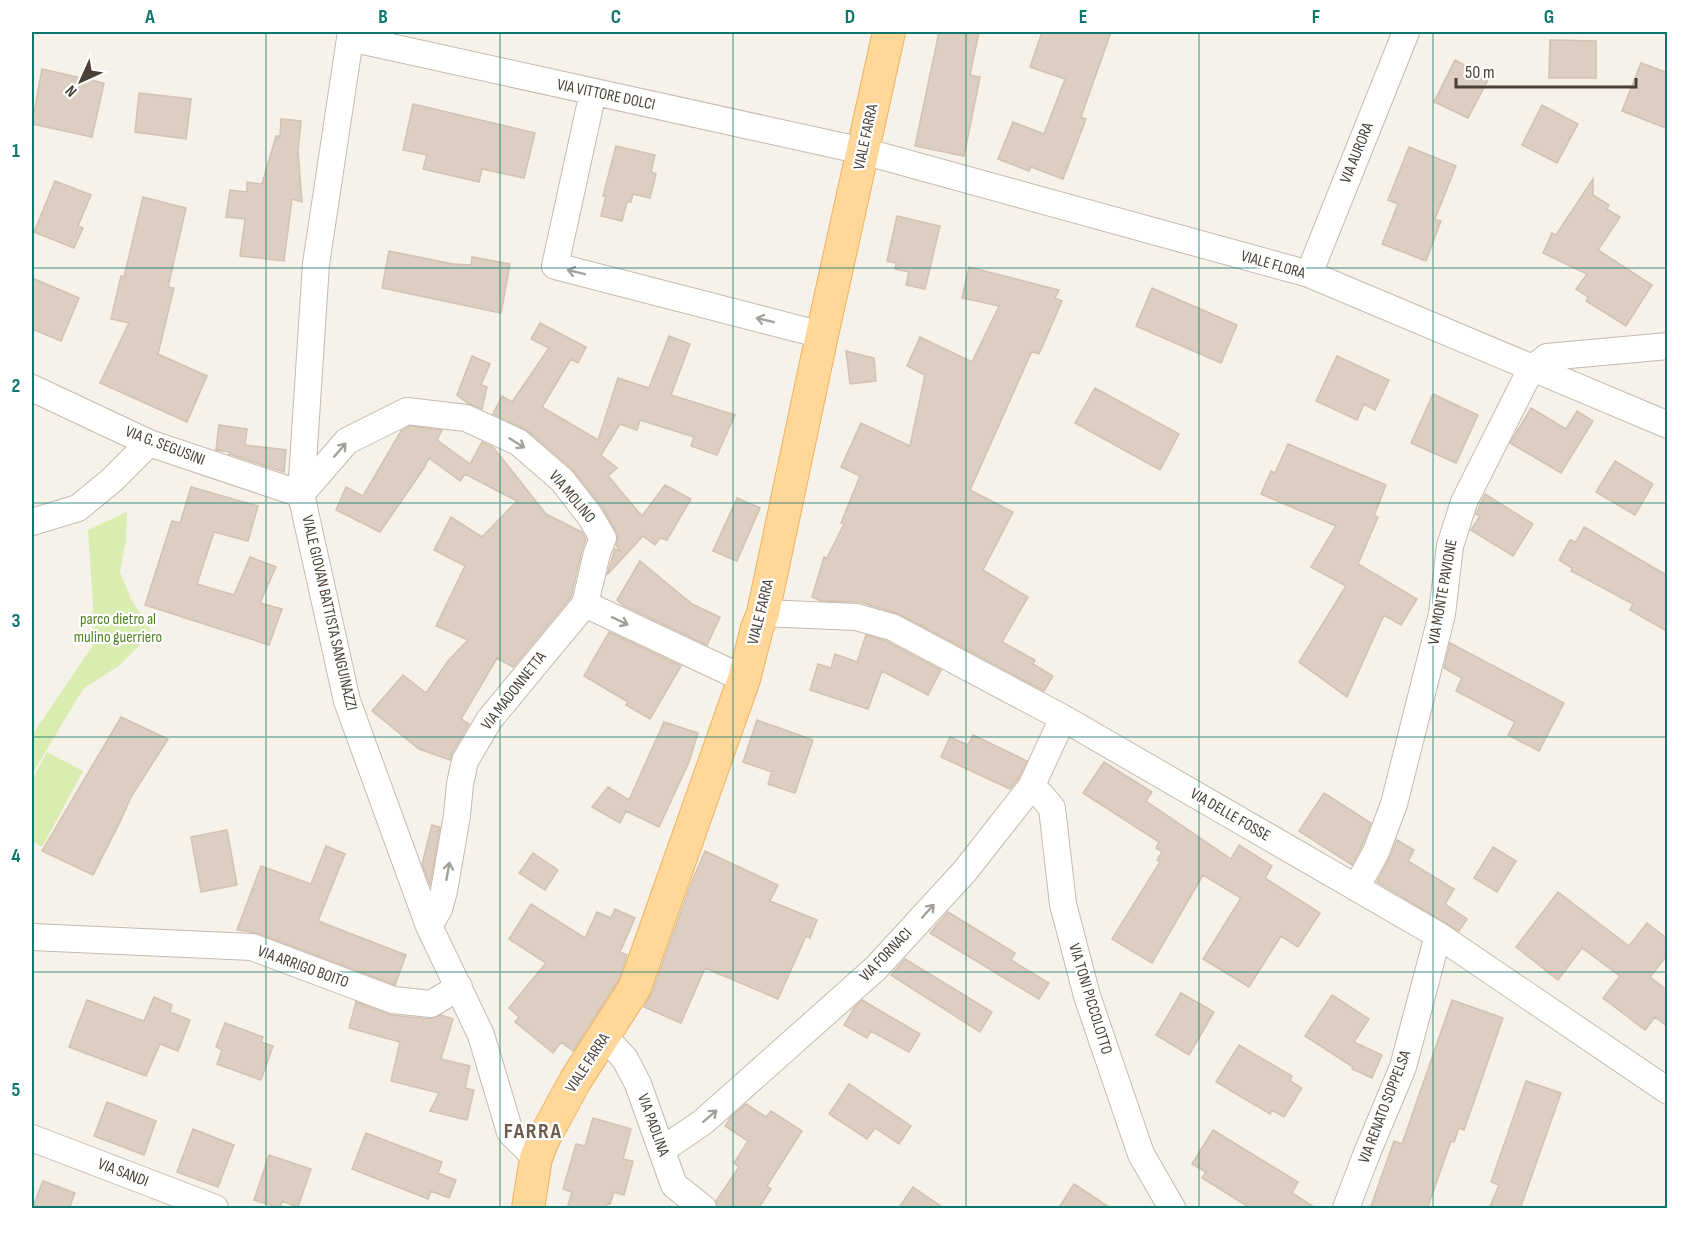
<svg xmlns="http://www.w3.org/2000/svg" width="1699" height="1240" font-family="'Sofia Sans Condensed',sans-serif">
<rect width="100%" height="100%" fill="#f6f1e9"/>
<path fill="#d8edaf" d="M127,512l-1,28 -6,32 11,27 21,33 -32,33 -37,24 -51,85v-39l60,-88 1,-42 -5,-75z
M47,752l36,19 -41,76 -10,-6v-61z"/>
<path fill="#dccec0" stroke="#d4c2b0" stroke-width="1.5" d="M939,32h40l-9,43 10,2 -16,79 -49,-10z
M1042,32h69l-30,85 5,2 -23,60 -32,-12 -2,4 -31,-12 15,-37 31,12 21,-55 -35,-12z
M1550,40l46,1v37h-47z
M1455,60l34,18 -21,40 -34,-16z
M1641,63l27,10v56l-46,-18z
M42,69l62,14 -12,54 -60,-13z
M139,93l52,6 -5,40 -51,-7z
M413,104l122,29 -11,45 -42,-9 -3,13 -56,-13 4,-14 -24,-5z
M1542,105l36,19 -21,39 -35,-18z
M281,119l20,2 -3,30 4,51 -10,-3 -8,62 -44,-5 5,-37 -19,-2 4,-27 17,2v-10l15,2 14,-48h4z
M616,146l39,9 -4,17 5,2 -6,24 -17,-4 -2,8h-4l-5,19 -21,-5 5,-20h-3z
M1409,147l47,19 -21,53 6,2 -15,40 -44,-17 16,-40 -10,-4z
M1593,179v16l16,10 -2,4 13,8 -22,33 54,35 -26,41 -40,-25 2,-4 -12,-8 11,-15 -44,-21 9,-20 4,2z
M55,181l36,14 -13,31 5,2 -9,20 -40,-16z
M143,197l43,11 -18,79 6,1 -16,66 49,22 -20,46 -87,-39 29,-60 -18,-4 10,-43 3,1z
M897,216l43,10 -15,63 -19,-4 3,-13 -14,-3 1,-6 -9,-2z
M389,251l64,13 18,1 1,-8 38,7 -9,49 -119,-25z
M969,267l90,23 -4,8 7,3 -23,53 -7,-3 -62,139 43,22 -30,58 45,27 -26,45 33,18 -2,4 20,12 -9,15 -145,-77 -39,-12 -38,-1 -10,-4 12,-40 3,1 17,-34 -3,-1 19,-47 -19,-9 20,-44 49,23 15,-71 -18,-9 13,-29 52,25 27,-56 -37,-8z
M32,278l47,20 -18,43 -29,-12z
M1152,288l85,37 -16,38 -85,-37z
M540,323l46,24 -8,16 -7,-4 -29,48 56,33 20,-62 31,10 20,-52 21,8 -19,51 64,20 -18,40 -26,-9 3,-9 -54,-17 -3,10 -17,-6 -19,31 16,13 -9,8 34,40 23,-31 26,14 -24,41 -7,-2 -5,7 -12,-9 -36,39 8,-26 5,2 -4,-6 2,-8 -2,-6 -14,-24 -30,-38 -44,-38 -35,-17 9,-18 10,6 37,-54 -18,-9z
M846,351l28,7 2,23 -26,3z
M472,356l18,8 -9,21 6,2 -5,22 -13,-5 -12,-9z
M1337,356l52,24 -14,30 -11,-6 -7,16 -41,-19z
M1095,388l84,46 -19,36 -85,-47z
M1433,394l45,21 -22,48 -45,-20z
M1531,408l35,21 11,-18 16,10 -32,52 -51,-30z
M219,425l28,4 -2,16 41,5 -2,22 -55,-18 1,-2 -14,-2z
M410,426l32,4 -5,10 33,24 12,-22 11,5 53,67 36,18 4,7 -4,11 -11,47 -58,70 -16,-9 -36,61 8,5 -17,29 -2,7 -31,-11 -47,-38 31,-36 23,18 22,-32 20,-21 -32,-14 29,-60 -31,-16 17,-33 31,20 35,-36 -52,-27 -5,7 -31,-23 -5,10 -44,64 -44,-22 10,-23 17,9 38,-65z
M1288,444l98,41 -12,31 4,1 -20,47 59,35 -16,26 -17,-10 -37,82 -48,-35 47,-76 -35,-19 25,-41 -75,-32 10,-23 4,2z
M1615,461l38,23 -18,31 -39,-23z
M191,487l67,19 -10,35 -34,-9 -17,52 37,11 16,-38 26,10 -16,36 22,6 -13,36 -124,-40 27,-84 8,2z
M1485,494l48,30 -20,32 -42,-26 9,-14 -4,-2z
M737,498l23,10 -23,53 -24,-10z
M1584,527l84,49v56l-38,-22 3,-6 -62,-33 1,-3 -13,-8 11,-20 6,2z
M640,561l52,43 28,13 -13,28 -84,-40 -6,-5z
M609,632l72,34 -31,53 -24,-14 2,-3 -44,-26z
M866,635l20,6 55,29 -13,25 -46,-24 -14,38 -58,-19 8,-26 13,4 4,-14 22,8z
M1450,643l114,60 -25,48 -31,-16 7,-13 -59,-31 6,-13 -18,-10z
M121,717l47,22 -37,58 -11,25 -27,53 -51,-24z
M757,720l56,20 -18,53 -27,-9 4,-12 -29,-10z
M664,722l34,11 -9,29 -30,65 -33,-16 -6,12 -28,-16 16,-20 21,13z
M973,735l54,26 -9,18 -8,10 -69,-32 9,-20 18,8z
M1104,762l48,30 -6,9 85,58 8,-14 33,21 -7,12 55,35 -22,34 -17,-11 -32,51 -46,-28 38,-61 -38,-23 -51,88 -40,-24 48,-77 -3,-2 5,-8 -6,-4 3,-6 -76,-49z
M1324,793l47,30 -9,23 -10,19 -53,-34z
M432,825l8,2 -10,58 -8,-21z
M227,830l10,55 -36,7 -10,-55z
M1397,840l17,10 -6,11 46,28 -9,15 22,15 -8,12 -82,-49 12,-23z
M326,846l19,8 -27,67 88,34 -11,30 -138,-52 -20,-3 24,-64 50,18z
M1493,847l23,14 -19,31 -23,-14z
M705,851l73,34 -8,16 47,19 -7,18 -4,-2 -28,63 -73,-31 -24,55 -37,-16 8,-14 40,-112z
M533,853l25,17 -13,20 -26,-17z
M1558,892l71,54 18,-23 21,16v15l-18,23 18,14v36l-13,-10 -10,13 -42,-32 17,-22 -38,-28 -24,32 -42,-33z
M531,904l54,34 12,-26 14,6 4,-9 20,9 -15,34 7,3 -8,24 -46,72 -12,-9 -8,11 -38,-31 4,-5 -10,-9 37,-45 -37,-24z
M948,912l67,41 -4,7 38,23 -10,16 -109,-66z
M905,959l87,53 -12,20 -89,-57z
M1181,993l33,19 -25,43 -33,-20z
M1332,995l37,24 -15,23 28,13 -10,23 -20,-9 1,-2 -48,-31z
M154,997l18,8 -2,7 20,8 -12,31 -18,-7 -14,32 -77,-29 18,-47 57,21z
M862,1000l58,34 -11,18 -38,-21 -4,7 -23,-13 10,-17z
M1452,1000l51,18 -39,112 -5,-2 -5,14 -3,-1 -24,68h-57l24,-68 8,3z
M356,1002l35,13 38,4 12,-4 12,4 -12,40 29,7 -5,22 9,2 -7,30 -37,-9 9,-18 -48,-12 9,-39 -51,-14z
M225,1023l38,14 -2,5 12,4 -12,34 -44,-16 5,-14 -6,-3z
M1239,1045l53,31 -2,5 12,7 -18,29 -12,-7 -2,4 -54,-32z
M1526,1081l35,12 -41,116h-31l10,-24 -8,-3z
M849,1084l62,42 -12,18 -24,-16 -8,11 -38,-25z
M107,1102l49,19 -12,34 -50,-19z
M746,1104l20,13 5,-6 31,20 -35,55 4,3 -13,20h-40l-2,-8 23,-34 -5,-4 14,-22 -23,-15 6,-9z
M593,1118l38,11 -8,30 10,2 -9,34 -10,-3 -4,12 -3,-1 -1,6h-39l5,-17 -9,-3 13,-45 9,2z
M193,1129l41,16 -16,42 -41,-15z
M1213,1130l85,52 -6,11 25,16h-65l-50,-31 4,-6 -14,-8z
M366,1133l76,29 -4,11 18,7 -7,18 -18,-7 -3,8 -76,-30z
M269,1155l42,14 -13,38 -16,-6 -2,7 -26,-8z
M43,1181l32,12 -6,16h-37z
M1074,1184l38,25h-54z
M913,1187l32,22h-47z"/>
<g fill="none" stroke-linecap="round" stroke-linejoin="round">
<g stroke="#c5baae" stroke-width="28">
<path id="minor" d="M351,32l-35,232 -15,230 46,207 82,225 52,109 29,97 26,26
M350,38l513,113 446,123 359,151
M593,92l-38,174 267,69
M1309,274l97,-242
M32,388l117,55 152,51 46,-53 60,-30 59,7 52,24 44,38 28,36 13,22 -6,15 -12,51 159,75
M32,522l46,-14 34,-28 37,-37
M763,613l93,4 36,10 171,91 375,217 230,156
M1031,787l10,8 11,13 11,96 24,92 54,158 31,54
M1356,888l20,-36 18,-48 48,-190 8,-68 14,-44 67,-133 16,-12 121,-11
M429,926l10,-17 5,-18 13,-76 3,-31 5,-23 24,-41 96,-116
M32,937l220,10 141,53 38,4 28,-17
M605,1037l20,22 13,25 36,101 29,23
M32,1138l183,70
M662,1150l41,-28 173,-154 89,-97 66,-84 32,-69
M1346,1208l21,-55 36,-86 35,-132"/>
</g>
<g stroke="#eeb35f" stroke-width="34">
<path id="major" d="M528,1208l8,-50 7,-18 32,-59 60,-94 109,-308 13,-51 6,-15 59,-278 67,-303"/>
</g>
<use href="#minor" stroke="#fff" stroke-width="26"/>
<use href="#major" stroke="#ffd799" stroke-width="32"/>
</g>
<defs><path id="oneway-shaft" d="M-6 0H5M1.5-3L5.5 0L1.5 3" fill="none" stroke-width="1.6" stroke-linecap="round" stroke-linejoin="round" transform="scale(1.5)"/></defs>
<g stroke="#a4a09a">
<use href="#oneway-shaft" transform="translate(576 272) rotate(-166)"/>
<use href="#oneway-shaft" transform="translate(765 320) rotate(-166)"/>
<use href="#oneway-shaft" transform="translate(517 443) rotate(32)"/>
<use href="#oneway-shaft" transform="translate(340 450) rotate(-49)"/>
<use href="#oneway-shaft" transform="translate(620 621) rotate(25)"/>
<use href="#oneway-shaft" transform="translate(448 871) rotate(-80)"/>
<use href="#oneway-shaft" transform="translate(928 911) rotate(-48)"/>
<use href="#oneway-shaft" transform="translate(710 1116) rotate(-41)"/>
</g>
<path fill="none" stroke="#0f766e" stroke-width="1.5" stroke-opacity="0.55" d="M266,32v1176M500,32v1176M733,32v1176M966,32v1176M1199,32v1176M1433,32v1176M32,268h1636M32,503h1636M32,737h1636M32,972h1636"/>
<g text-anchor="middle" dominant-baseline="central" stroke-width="4.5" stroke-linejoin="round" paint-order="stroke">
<g font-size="16" fill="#4a4036" stroke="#fff">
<text transform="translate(606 95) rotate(12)">VIA VITTORE DOLCI</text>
<text transform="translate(866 137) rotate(-78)">VIALE FARRA</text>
<text transform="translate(1357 153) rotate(-68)">VIA AURORA</text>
<text transform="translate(1273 265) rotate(16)">VIALE FLORA</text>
<text transform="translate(165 446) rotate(21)">VIA G. SEGUSINI</text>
<text transform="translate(572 497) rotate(50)">VIA MOLINO</text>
<text transform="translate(1443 592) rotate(-80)">VIA MONTE PAVIONE</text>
<text transform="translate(761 612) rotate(-76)">VIALE FARRA</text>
<text transform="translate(329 613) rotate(77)">VIALE GIOVAN BATTISTA SANGUINAZZI</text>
<text transform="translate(514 691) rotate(-52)">VIA MADONNETTA</text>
<text transform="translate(1230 815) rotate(30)">VIA DELLE FOSSE</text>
<text transform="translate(886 955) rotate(-46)">VIA FORNACI</text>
<text transform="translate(303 967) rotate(20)">VIA ARRIGO BOITO</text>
<text transform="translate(1090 999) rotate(73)">VIA TONI PICCOLOTTO</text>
<text transform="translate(588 1063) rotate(-57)">VIALE FARRA</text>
<text transform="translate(1385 1107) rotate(-69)">VIA RENATO SOPPELSA</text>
<text transform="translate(653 1125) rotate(70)">VIA PAOLINA</text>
<text transform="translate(123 1173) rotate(21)">VIA SANDI</text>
</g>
<g font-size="16" fill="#528223" stroke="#fff">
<text x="118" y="619">parco dietro al<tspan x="118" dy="18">mulino guerriero</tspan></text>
</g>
<g font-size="22" font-weight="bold" letter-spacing="1.5" fill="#6e5d4d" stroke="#fff">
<text x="533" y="1131">FARRA</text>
</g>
</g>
<rect width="1699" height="1240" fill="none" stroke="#ffffff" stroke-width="66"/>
<g transform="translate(81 81) rotate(225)" stroke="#ffffff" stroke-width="4.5" paint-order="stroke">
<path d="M0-4.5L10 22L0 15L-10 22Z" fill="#4a4036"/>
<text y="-9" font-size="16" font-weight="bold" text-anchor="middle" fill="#4a4036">N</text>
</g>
<path d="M1456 78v9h180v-9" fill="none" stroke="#4a4036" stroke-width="3"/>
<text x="1465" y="78" font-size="18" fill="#4a4036" stroke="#ffffff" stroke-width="4.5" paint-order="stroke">50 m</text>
<rect x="33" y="33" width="1633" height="1174" fill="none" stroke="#0f766e" stroke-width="2"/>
<g font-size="20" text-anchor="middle" font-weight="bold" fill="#0f766e">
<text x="150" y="23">A</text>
<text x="383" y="23">B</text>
<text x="616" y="23">C</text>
<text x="850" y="23">D</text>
<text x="1083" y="23">E</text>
<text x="1316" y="23">F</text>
<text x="1549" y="23">G</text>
<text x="16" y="157">1</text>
<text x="16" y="392">2</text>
<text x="16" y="627">3</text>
<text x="16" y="862">4</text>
<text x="16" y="1096">5</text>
</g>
</svg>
